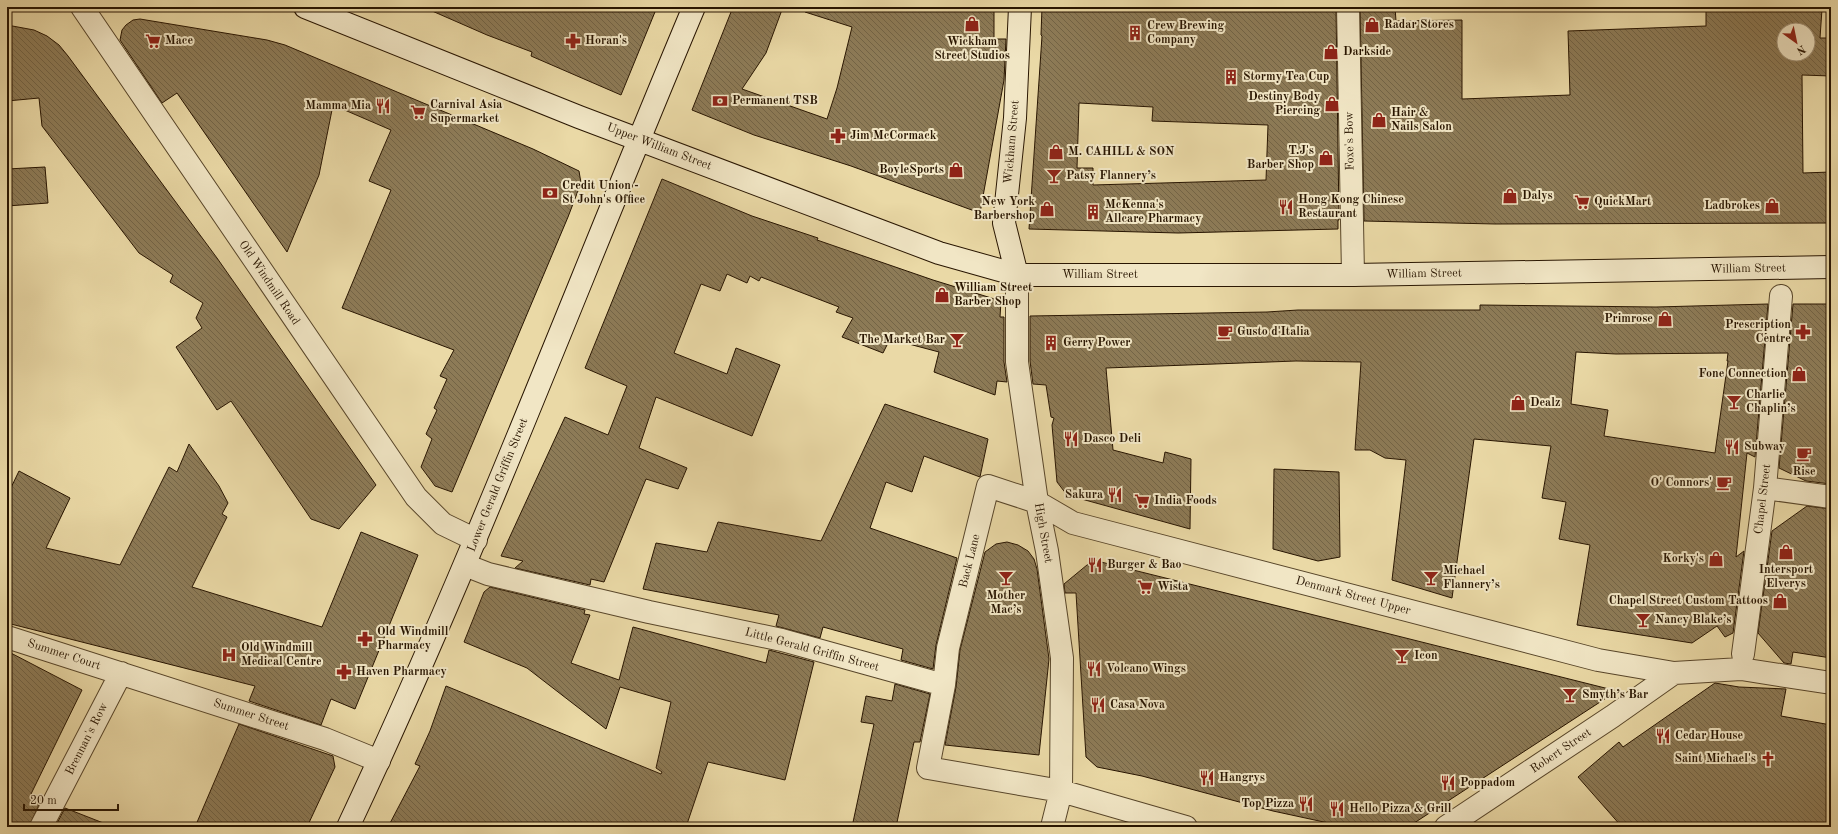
<svg xmlns="http://www.w3.org/2000/svg" width="1838" height="834" font-family="'Old Standard TT',serif">
<defs>
<pattern id="building-back-hatch" width="6" height="6" patternUnits="userSpaceOnUse"><rect width="6" height="6" fill="#8d7b57"/><path d="M-1 5l2 2M0 0l6 6M5-1l2 2" fill="none" stroke="#736446"/></pattern>
</defs>
<rect width="100%" height="100%" fill="#ead9a6"/>
<filter id="stains"><feTurbulence type="fractalNoise" baseFrequency=".005" numOctaves="4"/><feColorMatrix values="0 0 0 0 .2 0 0 0 0 .09 0 0 0 0 .02 0 0 0 .5 -.17"/></filter>
<radialGradient id="worn" r=".72"><stop offset=".6" stop-color="#630" stop-opacity="0"/><stop offset="1" stop-color="#630" stop-opacity=".3"/></radialGradient>
<path fill="url(#building-back-hatch)" stroke="#281501" fill-rule="evenodd" d="M423,7h234l-36,88 -90,-39 1,-4 -45,-17z
M733,7h50l-17,46 -24,36 85,30 10,-31 15,-61 -47,-15 1,-5h188v32h12l-2,41 -24,133 -129,-47 -97,-31 -62,-25z
M1042,7h294l3,213h-1v9l-160,4 -149,-4 13,-193 -1,-1zM1079,103l74,4 -1,14 116,4 -2,55 -173,5v-17h-16z
M1360,7h35l1,14 66,-1v79l108,-4 -2,-64 138,-5v-19l116,2 -2,29h11v38l-29,-1 1,98 28,-1v51l-336,1 -131,-3zM1784,30h24v24h-24z
M140,19l127,21 18,5 248,104 46,22 2,12 -13,34 -116,275 -17,-6 -14,-19 11,-28 -6,-5 11,-24 -3,-2 13,-29 -7,-3 14,-26 -112,-42 49,-118 -22,-9 22,-51 -58,-25 -14,70 -32,77 -110,-159 -15,10 -42,-63 2,-10 4,-5 7,-5z
M7,25l27,5 13,6 12,9 9,11 149,202 159,227 -37,44 -28,-10 -80,-118 -14,9 -41,-63 26,-19 -6,-10 7,-15 -33,-21 3,-7 -34,-22 -97,-127 -3,-28 -32,3z
M45,167l3,36 -41,3v-37z
M662,179l90,37 66,22 -1,2 116,40 68,21 -1,16h4v45l3,20 -10,-1 -2,14 -61,-23 5,-20 -49,-13 -7,14 -41,-16 11,-19 -17,-6 3,-5 -78,-30 -2,4 -9,-5 -3,7 -20,-9 -7,17 -19,-7 -27,69 53,21 9,-26 44,17 -28,71 -96,-39 -17,51 48,20 -9,21 -32,-10 -42,103 -13,-3 -1,6 -75,-17 8,-7 -22,-5 64,-139 43,18 19,-49 -42,-18z
M1768,304l-13,153 -8,-4 -11,104 8,-6 -11,82 -8,4 -8,-11 -25,17 -115,-18 13,-80 -31,-6 7,-37 -24,-4 9,-52 -77,-7 -22,159 -60,-18 14,-120 -21,-2 -15,-8h-15l6,-88 -65,-1 -190,7 7,82 50,13 2,-11 26,7 -1,70 -123,-34 -10,-13 -5,-57 2,-7 -3,-1 -5,-32 -13,-1 -3,-23v-45l237,-4 31,-2h182v-5l176,2zM1576,352l40,2 112,-1 -1,8h1l-13,92 -111,-17 4,-26 -37,-6z
M1793,304h38v180l-25,-3 -27,-13z
M885,404l103,35 -8,38 -56,-21 -12,36 -26,-10 -16,46 87,30 -21,87 -3,24 -32,-9 2,-11 -80,-22 -3,11 -44,-12 3,-11 -136,-26 13,-46 51,9 11,-30 103,19z
M189,444l30,42 9,17 -6,11 5,3 -35,70 130,40 39,-95 57,23 -63,154 -24,-10 -10,26 -72,-24 6,-15 -248,-63v-127l12,-25 51,27 -24,50 74,17 49,-98 8,5z
M1274,469l65,3 1,85 -22,4 -45,-12z
M1807,506l24,3v149l-38,-6 -2,12 -7,-1 -26,-30 14,-102z
M1007,542l11,3 10,6 6,8 3,10 12,90 -10,96 -94,-10 11,-58 4,-37 25,-98 11,-8z
M1093,560l221,55 303,76 -209,136h-61l-74,-16 -131,-35 -45,-9 -11,-10 -10,-164h-11l-1,-9z
M490,587l95,23 -1,4 6,1 -19,48 48,17 14,-53 133,36 3,-13 45,12 -29,118 -77,-18 -22,65h-298l32,-61 -5,-2 15,-33 16,-45 215,88 1,-2 -6,-4 15,-66 -51,-15 -14,42 -79,-61 -63,-26 20,-50z
M7,651l75,39 -51,104 11,4 -13,29h-22z
M1715,683l24,4 47,2 -5,27 50,9v102h-209l-44,-50 41,-35 4,5z
M895,684l35,10 -10,48h-6l-18,85h-44l22,-103 -13,-2 5,-26 26,5z
M239,724l94,32 2,11 -28,60h-112z
M65,808l46,18v1h-56z"/>
<g fill="none" stroke-linecap="round" stroke-linejoin="round">
<g stroke="#58462a" stroke-width="24">
<path id="street" d="M82,7l334,490 27,27 33,16
M1348,7l5,268
M1017,275v87l20,140 10,49 15,107 -1,133 -9,36
M1765,488l66,9
M465,565l23,9 161,38 133,28 162,45 -16,83 133,23 125,36
M7,637l318,102 54,22
M1743,654l22,-166 16,-192
M944,685l4,-37 40,-162 49,16 36,21 525,137 76,13 67,-4 90,14
M41,827l80,-154
M1446,827l167,-111 61,-43"/>
</g>
<g stroke="#281501" stroke-width="24">
<path id="secondary" d="M305,7l274,110 360,136 78,22h336l478,-8
M1017,275l-13,-52 11,-105 5,-111
M348,827c126,-268 231,-547 346,-820"/>
</g>
<use href="#street" stroke="#f1e6c5" stroke-width="22"/>
<use href="#secondary" stroke="#f1e6c5" stroke-width="22"/>
</g>
<defs>
<g id="shop-bare" transform="scale(1.2)"><path d="M-5-2.5h2.3a2.7 3.5 0 0 1 5.4 0H5L5.5 6h-11ZM-1.5-2.5h3a1.5 2.3 0 0 0-3 0Z" fill="#8f2418" stroke="#f1e6c5" stroke-width="2.5" paint-order="stroke"/></g>
<g id="building-bare" transform="scale(1.2)"><path d="M-4-6H4V6H1V3H-1V6H-4ZM-2.5-4.3h1.7v1.8h-1.7ZM.8-4.3h1.7v1.8H.8ZM-2.5-1h1.7V.8h-1.7ZM.8-1h1.7V.8H.8Z" fill="#8f2418" stroke="#f1e6c5" stroke-width="2.5" paint-order="stroke"/></g>
<g id="supermarket-bare" transform="scale(1.2)"><path d="M-6-5.5h2.5l.6 2H6L4.5 2H-2.5L-4.4-4H-6ZM-1.5 3.2a1.3 1.3 0 1 0 .1 0ZM3 3.2a1.3 1.3 0 1 0 .1 0Z" fill="#8f2418" stroke="#f1e6c5" stroke-width="2.5" paint-order="stroke"/></g>
<g id="pharmacy-bare" transform="scale(1.2)"><path d="M-2-6h4v4h4v4h-4v4h-4v-4h-4v-4h4Z" fill="#8f2418" stroke="#f1e6c5" stroke-width="2.5" paint-order="stroke"/></g>
<g id="bank-bare" transform="scale(1.2)"><path d="M-6-4H6V4H-6ZM0-2.3a2.3 2.3 0 1 0 0 4.6a2.3 2.3 0 1 0 0-4.6Z" fill="#8f2418" stroke="#f1e6c5" stroke-width="2.5" paint-order="stroke"/></g>
<g id="restaurant-bare" transform="scale(1.2)"><path d="M-5-6h1v4h1v-4h1v4h1v-4h1v5L-1.5 .5V6h-2V.5L-5-1ZM5-6V6H3V1.5H1.5Q1.5-4 5-6Z" fill="#8f2418" stroke="#f1e6c5" stroke-width="2.5" paint-order="stroke"/></g>
<g id="bar-bare" transform="scale(1.2)"><path d="M-6-5H6L.8 .8V4.5H3.5V6h-7V4.5H-.8V.8Z" fill="#8f2418" stroke="#f1e6c5" stroke-width="2.5" paint-order="stroke"/></g>
<g id="cafe-bare" transform="scale(1.2)"><path d="M-5.5-4.5H6V0H3Q3 3.5 0 3.5H-2.5Q-5.5 3.5-5.5 0ZM3-3.2v2h1.7v-2ZM-6 4.5H4V6H-6Z" fill="#8f2418" stroke="#f1e6c5" stroke-width="2.5" paint-order="stroke"/></g>
<g id="hospital-bare" transform="scale(1.2)"><path d="M-5-5h3v3.5h4V-5h3V5h-3V1.5h-4V5h-3Z" fill="#8f2418" stroke="#f1e6c5" stroke-width="2.5" paint-order="stroke"/></g>
<g id="church-bare" transform="scale(1.2)"><path d="M-1.2-6h2.4v3.5h3.3v2.4h-3.3V6h-2.4V-.1h-3.3v-2.4h3.3Z" fill="#8f2418" stroke="#f1e6c5" stroke-width="2.5" paint-order="stroke"/></g>
</defs>
<g fill-rule="evenodd">
<use href="#shop-bare" x="972" y="24"/>
<use href="#shop-bare" x="1372" y="25"/>
<use href="#building-bare" x="1135" y="33"/>
<use href="#supermarket-bare" x="153" y="41"/>
<use href="#pharmacy-bare" x="573" y="41"/>
<use href="#shop-bare" x="1331" y="52"/>
<use href="#building-bare" x="1231" y="77"/>
<use href="#bank-bare" x="720" y="101"/>
<use href="#shop-bare" x="1332" y="104"/>
<use href="#restaurant-bare" x="383" y="106"/>
<use href="#supermarket-bare" x="418" y="112"/>
<use href="#shop-bare" x="1379" y="120"/>
<use href="#pharmacy-bare" x="838" y="136"/>
<use href="#shop-bare" x="1056" y="152"/>
<use href="#shop-bare" x="1326" y="158"/>
<use href="#shop-bare" x="956" y="170"/>
<use href="#bar-bare" x="1054" y="176"/>
<use href="#bank-bare" x="550" y="193"/>
<use href="#shop-bare" x="1510" y="196"/>
<use href="#supermarket-bare" x="1582" y="202"/>
<use href="#shop-bare" x="1772" y="206"/>
<use href="#restaurant-bare" x="1286" y="207"/>
<use href="#shop-bare" x="1047" y="209"/>
<use href="#building-bare" x="1093" y="212"/>
<use href="#shop-bare" x="942" y="295"/>
<use href="#shop-bare" x="1665" y="319"/>
<use href="#cafe-bare" x="1225" y="332"/>
<use href="#pharmacy-bare" x="1803" y="332"/>
<use href="#bar-bare" x="957" y="340"/>
<use href="#building-bare" x="1051" y="343"/>
<use href="#shop-bare" x="1799" y="374"/>
<use href="#bar-bare" x="1734" y="402"/>
<use href="#shop-bare" x="1518" y="403"/>
<use href="#restaurant-bare" x="1071" y="439"/>
<use href="#restaurant-bare" x="1732" y="447"/>
<use href="#cafe-bare" x="1804" y="454"/>
<use href="#cafe-bare" x="1724" y="483"/>
<use href="#restaurant-bare" x="1115" y="495"/>
<use href="#supermarket-bare" x="1142" y="501"/>
<use href="#shop-bare" x="1786" y="552"/>
<use href="#shop-bare" x="1716" y="559"/>
<use href="#restaurant-bare" x="1095" y="565"/>
<use href="#bar-bare" x="1006" y="578"/>
<use href="#bar-bare" x="1431" y="578"/>
<use href="#supermarket-bare" x="1145" y="587"/>
<use href="#shop-bare" x="1780" y="601"/>
<use href="#bar-bare" x="1643" y="620"/>
<use href="#pharmacy-bare" x="365" y="639"/>
<use href="#hospital-bare" x="229" y="655"/>
<use href="#bar-bare" x="1402" y="656"/>
<use href="#restaurant-bare" x="1094" y="669"/>
<use href="#pharmacy-bare" x="344" y="672"/>
<use href="#bar-bare" x="1570" y="695"/>
<use href="#restaurant-bare" x="1098" y="705"/>
<use href="#restaurant-bare" x="1663" y="736"/>
<use href="#church-bare" x="1768" y="759"/>
<use href="#restaurant-bare" x="1207" y="778"/>
<use href="#restaurant-bare" x="1448" y="783"/>
<use href="#restaurant-bare" x="1306" y="804"/>
<use href="#restaurant-bare" x="1337" y="809"/>
</g>
<g text-anchor="middle" dominant-baseline="central" stroke-width="4" stroke-linejoin="round" paint-order="stroke">
<g font-size="12" font-weight="bold" fill="#281501" stroke="#f1e6c5" text-anchor="start">
<text x="1384" y="25">Radar Stores</text>
<text x="1147" y="26">Crew Brewing<tspan x="1147" dy="14">Company</tspan></text>
<text x="165" y="41">Mace</text>
<text x="585" y="41">Horan's</text>
<text x="972" y="42" text-anchor="middle">Wickham<tspan x="972" dy="14">Street Studios</tspan></text>
<text x="1343" y="52">Darkside</text>
<text x="1243" y="77">Stormy Tea Cup</text>
<text x="1320" y="97" text-anchor="end">Destiny Body<tspan x="1320" dy="14">Piercing</tspan></text>
<text x="732" y="101">Permanent TSB</text>
<text x="430" y="105">Carnival Asia<tspan x="430" dy="14">Supermarket</tspan></text>
<text x="371" y="106" text-anchor="end">Mamma Mia</text>
<text x="1391" y="113">Hair &amp;<tspan x="1391" dy="14">Nails Salon</tspan></text>
<text x="850" y="136">Jim McCormack</text>
<text x="1314" y="151" text-anchor="end">T.J's<tspan x="1314" dy="14">Barber Shop</tspan></text>
<text x="1068" y="152">M. CAHILL &amp; SON</text>
<text x="944" y="170" text-anchor="end">BoyleSports</text>
<text x="1066" y="176">Patsy Flannery’s</text>
<text x="562" y="186">Credit Union -<tspan x="562" dy="14">St John's Office</tspan></text>
<text x="1522" y="196">Dalys</text>
<text x="1298" y="200">Hong Kong Chinese<tspan x="1298" dy="14">Restaurant</tspan></text>
<text x="1035" y="202" text-anchor="end">New York<tspan x="1035" dy="14">Barbershop</tspan></text>
<text x="1594" y="202">QuickMart</text>
<text x="1105" y="205">McKenna's<tspan x="1105" dy="14">Allcare Pharmacy</tspan></text>
<text x="1760" y="206" text-anchor="end">Ladbrokes</text>
<text x="954" y="288">William Street<tspan x="954" dy="14">Barber Shop</tspan></text>
<text x="1653" y="319" text-anchor="end">Primrose</text>
<text x="1791" y="325" text-anchor="end">Prescription<tspan x="1791" dy="14">Centre</tspan></text>
<text x="1237" y="332">Gusto d'Italia</text>
<text x="945" y="340" text-anchor="end">The Market Bar</text>
<text x="1063" y="343">Gerry Power</text>
<text x="1787" y="374" text-anchor="end">Fone Connection</text>
<text x="1746" y="395">Charlie<tspan x="1746" dy="14">Chaplin’s</tspan></text>
<text x="1530" y="403">Dealz</text>
<text x="1083" y="439">Dasco Deli</text>
<text x="1744" y="447">Subway</text>
<text x="1804" y="472" text-anchor="middle">Rise</text>
<text x="1712" y="483" text-anchor="end">O' Connors'</text>
<text x="1103" y="495" text-anchor="end">Sakura</text>
<text x="1154" y="501">India Foods</text>
<text x="1704" y="559" text-anchor="end">Korky's</text>
<text x="1107" y="565">Burger &amp; Bao</text>
<text x="1786" y="570" text-anchor="middle">Intersport<tspan x="1786" dy="14">Elverys</tspan></text>
<text x="1443" y="571">Michael<tspan x="1443" dy="14">Flannery’s</tspan></text>
<text x="1157" y="587">Wista</text>
<text x="1006" y="596" text-anchor="middle">Mother<tspan x="1006" dy="14">Mac’s</tspan></text>
<text x="1768" y="601" text-anchor="end">Chapel Street Custom Tattoos</text>
<text x="1655" y="620">Nancy Blake’s</text>
<text x="377" y="632">Old Windmill<tspan x="377" dy="14">Pharmacy</tspan></text>
<text x="241" y="648">Old Windmill<tspan x="241" dy="14">Medical Centre</tspan></text>
<text x="1414" y="656">Icon</text>
<text x="1106" y="669">Volcano Wings</text>
<text x="356" y="672">Haven Pharmacy</text>
<text x="1582" y="695">Smyth’s Bar</text>
<text x="1110" y="705">Casa Nova</text>
<text x="1675" y="736">Cedar House</text>
<text x="1756" y="759" text-anchor="end">Saint Michael's</text>
<text x="1219" y="778">Hangrys</text>
<text x="1460" y="783">Poppadom</text>
<text x="1294" y="804" text-anchor="end">Top Pizza</text>
<text x="1349" y="809">Hello Pizza &amp; Grill</text>
</g>
<g font-size="12" fill="#281501" stroke="#f1e6c5">
<text transform="translate(1350 141) rotate(-91)">Foxe's Bow</text>
<text transform="translate(1012 142) rotate(-85)">Wickham Street</text>
<text transform="translate(659 147) rotate(21)">Upper William Street</text>
<text transform="translate(1748 269) rotate(-1)">William Street</text>
<text transform="translate(1424 274) rotate(-1)">William Street</text>
<text x="1100" y="275">William Street</text>
<text transform="translate(269 283) rotate(56)">Old Windmill Road</text>
<text transform="translate(498 485) rotate(-68)">Lower Gerald Griffin Street</text>
<text transform="translate(1763 499) rotate(-83)">Chapel Street</text>
<text transform="translate(1043 533) rotate(80)">High Street</text>
<text transform="translate(970 561) rotate(-76)">Back Lane</text>
<text transform="translate(1353 596) rotate(15)">Denmark Street Upper</text>
<text transform="translate(812 650) rotate(15)">Little Gerald Griffin Street</text>
<text transform="translate(64 655) rotate(18)">Summer Court</text>
<text transform="translate(251 715) rotate(18)">Summer Street</text>
<text transform="translate(87 739) rotate(-63)">Brennan's Row</text>
<text transform="translate(1561 751) rotate(-34)">Robert Street</text>
</g>
</g>
<rect width="1838" height="834" fill="none" stroke="#ead9a6" stroke-width="24"/>
<rect x="8" y="8" width="1822" height="818" fill="none" stroke="#281501" stroke-width="2"/>
<rect x="12" y="12" width="1814" height="810" fill="none" stroke="#281501"/>
<g transform="translate(1796 42) rotate(147)"><circle r="19" fill="#f1e6c5" stroke="#a19277"/>
<path d="M0-3L7 15L0 10L-7 15Z" fill="#8f2418"/>
<text y="-6" font-size="11" font-weight="bold" text-anchor="middle" fill="#281501">N</text>
</g>
<path d="M24 804v6h94v-6" fill="none" stroke="#281501" stroke-width="2"/>
<text x="30" y="804" font-size="12" fill="#281501" stroke="#f1e6c5" stroke-width="3" paint-order="stroke">20 m</text>
<rect width="100%" height="100%" filter="url(#stains)"/>
<rect width="100%" height="100%" fill="url(#worn)"/>
</svg>
